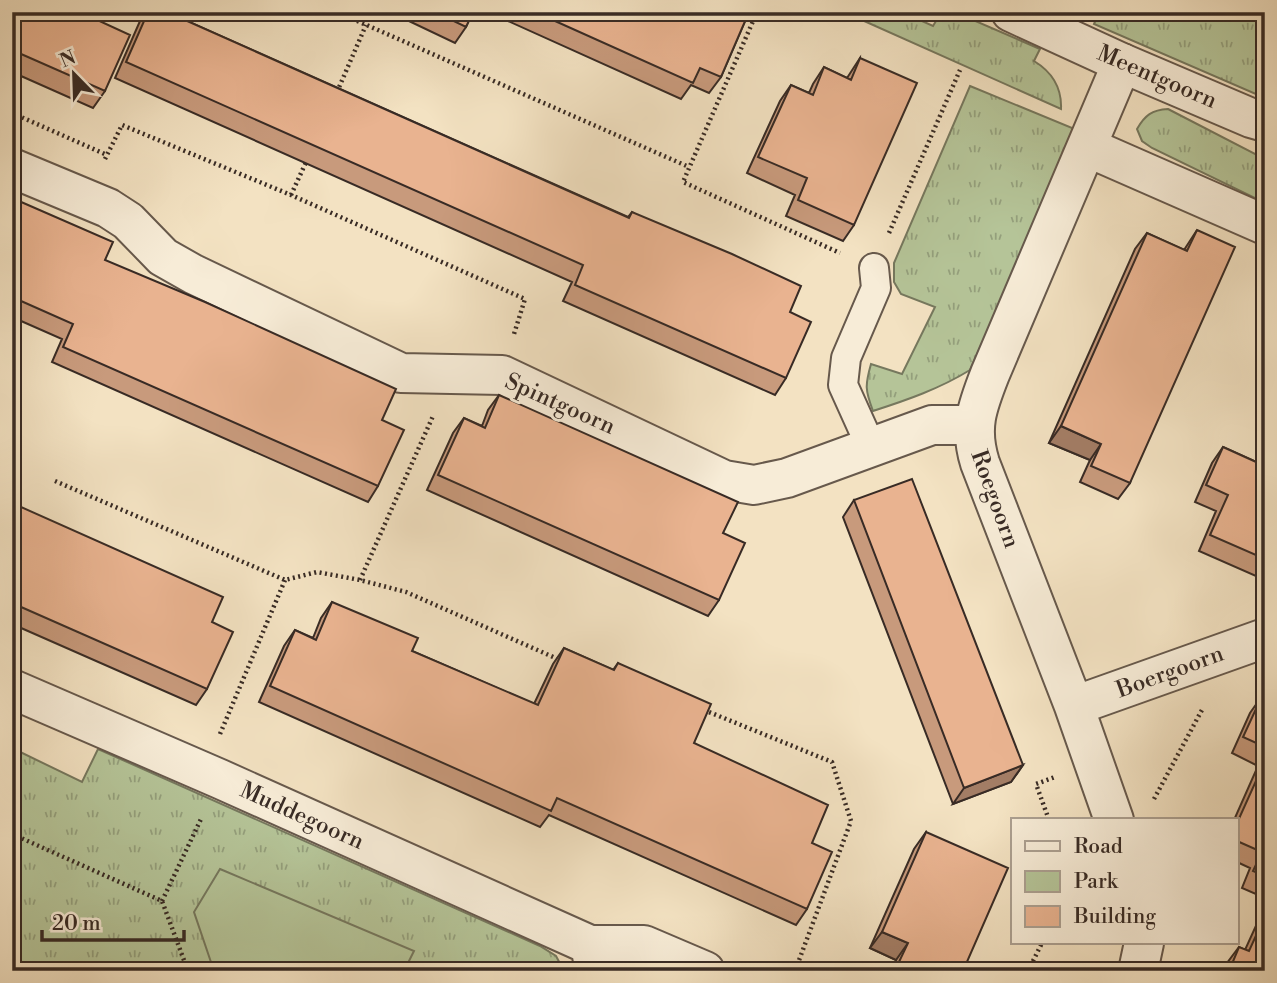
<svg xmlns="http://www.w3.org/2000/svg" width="1277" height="983" font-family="'Libre Bodoni',serif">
<defs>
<pattern id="grass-tufts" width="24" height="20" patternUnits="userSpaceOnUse" patternTransform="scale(1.75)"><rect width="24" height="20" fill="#b5c498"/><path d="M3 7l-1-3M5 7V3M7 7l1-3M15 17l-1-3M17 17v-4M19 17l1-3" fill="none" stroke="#949f7c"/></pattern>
</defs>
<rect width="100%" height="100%" fill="#f3e2c2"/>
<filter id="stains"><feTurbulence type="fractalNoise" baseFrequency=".00286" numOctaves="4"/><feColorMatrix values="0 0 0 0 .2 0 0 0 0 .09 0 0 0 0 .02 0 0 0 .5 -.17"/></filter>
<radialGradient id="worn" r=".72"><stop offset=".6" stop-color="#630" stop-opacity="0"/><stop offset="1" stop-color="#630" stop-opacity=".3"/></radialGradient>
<path fill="url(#grass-tufts)" stroke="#76785e" stroke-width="2" d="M844,12h58l31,14 3,-5 21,-8 83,36 -6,12c18,11 28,26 27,48z
M1099,12h166v86l-171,-74z
M970,86l107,44 -107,240c-31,19 -63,30 -97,41 -8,-21 -8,-26 -2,-47l31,10 33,-67 -34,-13 -7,-12v-19z
M1168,109l97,50v44l-113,-55 -10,-7 -5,-12c8,-14 15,-19 31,-20z
M12,748l70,34 16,-33 442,197 16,10 8,15h-552z"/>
<path fill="#b5c498" stroke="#76785e" stroke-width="2" d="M220,869l194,82 -10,20h-190l-20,-59z"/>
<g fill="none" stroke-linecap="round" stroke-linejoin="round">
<g stroke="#67594c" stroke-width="32">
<path id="service" d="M871,447l-28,-62 3,-27 30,-70 -2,-20"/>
</g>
<g stroke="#67594c" stroke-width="42">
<path id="pedestrian" d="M590,945h54l61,26"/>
</g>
<g stroke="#67594c" stroke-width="42">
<path id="minor" d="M1087,147l178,78
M12,168l96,40 20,13 35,36 30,17 208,99 101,2 222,105 30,5 33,-7 145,-53h42
M12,689l208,90 370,166 5,26
M1074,706l191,-68
M1114,820l-40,-114 -94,-243c-11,-35 -3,-56 10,-89l132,-311
M1138,971l6,-28"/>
</g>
<g stroke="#67594c" stroke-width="42">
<path id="tertiary" d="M1011,12l111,51 129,55 14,4"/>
</g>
<path stroke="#382b25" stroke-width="4.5" stroke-dasharray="2 3.5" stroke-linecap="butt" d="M337,12l352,155
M757,12l-74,170 157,71
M337,92l29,-67
M12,113l95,42
M105,159l17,-34 169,70 234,104 -11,35
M291,195l16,-35
M889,233l71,-163
M55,481l230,99 32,-8 43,8 46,12 154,68
M360,580l73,-164
M704,710l128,52 19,59 -56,150
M220,734l65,-154
M1154,799l49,-91
M1049,820l-13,-36 19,-7
M12,834l150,67 26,70
M162,901l39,-82
M1028,971l14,-28"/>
<use href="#service" stroke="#f7ecd7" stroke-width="28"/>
<use href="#pedestrian" stroke="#f7ecd7" stroke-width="38"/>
<use href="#minor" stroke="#f7ecd7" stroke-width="38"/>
<use href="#tertiary" stroke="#f7ecd7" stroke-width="38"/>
</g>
<path fill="#c89a7c" stroke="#382b25" stroke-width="2" d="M12,12l93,79 -12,17 -81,-36z
M146,12h21l461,205 4,-5 158,100 -4,66 -11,17 -212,-94 9,-19 -457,-204 25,-57z
M390,12h83l-7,15 -11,16z
M488,12h261l-28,65 -12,16 -18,-8 -10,14z
M860,58l-6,167 -11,16 -57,-25 9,-21 -48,-22 33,-72 11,-16 18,8 4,-9 11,-17 23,11z
M12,198l93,62 277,160 -4,66 -10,16 -316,-140 10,-23 -50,-22z
M1197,230l-67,253 -12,16 -38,-17 10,-22 -41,-17 86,-194 12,-16 37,17z
M499,395l224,138 -4,67 -11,16 -281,-126 26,-57 11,-15 18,8 6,-16z
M1223,447l42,19v114l-66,-29 17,-40 -21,-9 17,-39z
M854,500l169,265 -12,17 -58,22 -110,-287z
M12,503l200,119 -5,67 -11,16 -184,-81z
M332,602l80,49 122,53 19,-40 11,-16 49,22 5,-7 76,80 118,100 -5,66 -11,16 -247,-110 -9,12 -281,-125 25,-56 11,-16 18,8 8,-20z
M1262,696l3,2v200l-23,-10 8,-20 -13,-6v-42h-3l24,-54 -26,-13 18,-40z
M926,832l37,139h-72l5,-11 -26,-12 44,-99z
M1265,906v65h-41l3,-8 12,-16 6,3z"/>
<path fill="#a37d65" stroke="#382b25" stroke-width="2" d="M1061,426l40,18 -11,16 -41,-17z
M1023,765l-12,17 -58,22 11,-16z
M882,932l26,11 -12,17 -26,-12z"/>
<path fill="#e9b390" stroke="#382b25" stroke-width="2" d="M12,12h68l50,23 -25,56 -93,-41z
M148,12h19l462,206 3,-6 100,42 69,32 -11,26 21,10 -25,56 -211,-93 8,-20 -457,-203z
M435,12h38l-7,15z
M535,12h214l-28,65 -21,-9 -7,15z
M860,58l57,25 -63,142 -56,-25 9,-22 -49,-21 33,-72 22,10 11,-28 27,13z
M12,198l101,44 -8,18 100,42 191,87 -14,31 22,10 -26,56 -315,-139 10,-23 -61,-27z
M1197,230l38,17 -105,236 -39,-17 10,-22 -40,-18 86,-193 40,18z
M499,395l239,107 -15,31 22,10 -26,57 -281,-125 26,-57 21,10z
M1223,447l42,19v93l-55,-24 18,-40 -22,-10z
M912,479l111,286 -59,23 -110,-288z
M12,503l211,94 -11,25 21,10 -26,57 -195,-86z
M332,602l86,36 -6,13 126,54 26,-57 50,22 4,-7 93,41 -17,39 134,62 -16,38 20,9 -25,57 -250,-111 -6,13 -281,-125 25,-56 21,10z
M1262,696l3,2v49l-22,-10z
M1265,761v115l-12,-5 9,-19 -25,-11v-18z
M926,832l82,36 -45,103h-50l-15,-7 10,-21 -26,-11z
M1265,916v55h-36l10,-24 10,4z"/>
<g text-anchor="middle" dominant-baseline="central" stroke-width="6" stroke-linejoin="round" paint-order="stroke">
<g font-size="23" fill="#382b25" stroke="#f7ecd7">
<text transform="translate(1157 77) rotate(23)">Meentgoorn</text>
<text transform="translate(560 404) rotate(24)">Spintgoorn</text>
<text transform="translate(995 499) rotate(70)">Roegoorn</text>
<text transform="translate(1170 672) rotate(-20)">Boergoorn</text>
<text transform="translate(302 816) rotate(24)">Muddegoorn</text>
</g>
</g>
<rect width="1277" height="983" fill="none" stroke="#f3e2c2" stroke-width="42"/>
<rect x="14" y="14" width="1249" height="955" fill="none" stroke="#382b25" stroke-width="3.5"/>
<rect x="21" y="21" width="1235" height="941" fill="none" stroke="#382b25" stroke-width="2"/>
<rect x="1011" y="818" width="228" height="126" fill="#f7ecd7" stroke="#ab9f90" stroke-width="2"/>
<rect x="1025" y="841" width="35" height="10" fill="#f7ecd7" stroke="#ab9f90" stroke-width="2"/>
<text x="1074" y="853" font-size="21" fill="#382b25">Road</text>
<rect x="1025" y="871" width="35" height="21" fill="#b5c498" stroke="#ab9f90" stroke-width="2"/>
<text x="1074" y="888" font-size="21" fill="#382b25">Park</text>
<rect x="1025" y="906" width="35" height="21" fill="#e9b390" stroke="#ab9f90" stroke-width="2"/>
<text x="1074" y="923" font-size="21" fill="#382b25">Building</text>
<g transform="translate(74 74) rotate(337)" stroke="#f7ecd7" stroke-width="5" paint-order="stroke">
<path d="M0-5L12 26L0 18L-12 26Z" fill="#382b25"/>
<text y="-10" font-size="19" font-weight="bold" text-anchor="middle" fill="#382b25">N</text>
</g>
<path d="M42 930v10h142v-10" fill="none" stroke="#382b25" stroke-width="3.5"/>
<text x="52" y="930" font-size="21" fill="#382b25" stroke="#f7ecd7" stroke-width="5" paint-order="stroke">20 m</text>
<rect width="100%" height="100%" filter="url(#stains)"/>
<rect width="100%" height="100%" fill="url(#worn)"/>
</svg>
